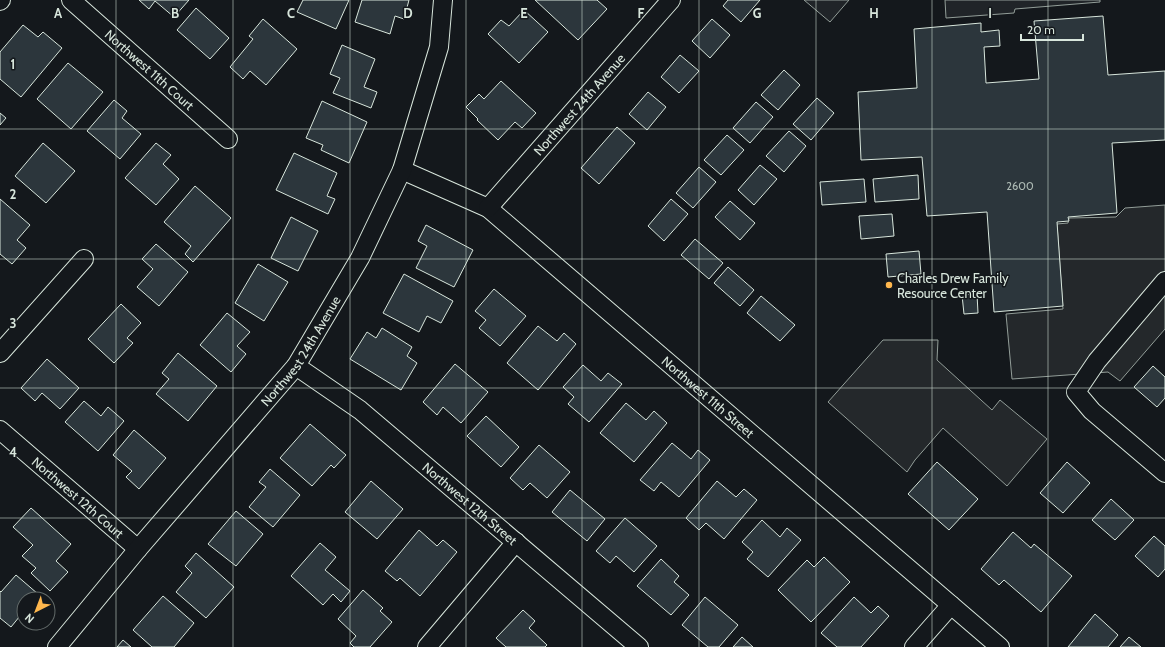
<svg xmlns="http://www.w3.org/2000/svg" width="1165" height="647" font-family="Cabin,sans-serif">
<rect width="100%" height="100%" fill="#14181c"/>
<path fill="#202428" stroke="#939e99" d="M804,0h45l-19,22z
M945,0h155v2l-85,7 -1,4 -68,5z"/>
<path fill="#24282b" stroke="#939e99" d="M1165,205v124l-45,52 -12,-9 -96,7 -6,-65 57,-5 -6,-85 11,-1 1,-5 47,-1 9,-9z
M883,340h55l-1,20 55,50 8,-10 47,39 -40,47 -64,-58 -28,32 -8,12 -79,-70z"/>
<path fill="#2c363c" stroke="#d8e6dc" d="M139,0h50l-15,17 -19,-16 -6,8z
M303,0h46l-13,29 -39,-17z
M362,0h47l-5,19 -9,-3 -5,18 -35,-12z
M535,0h62l10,9 -29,31z
M728,0h32l-19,22 -18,-16z
M196,8l33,30 -19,21 -33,-29z
M524,10l24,22 -29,31 -31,-29 13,-14 8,6z
M1103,16l5,59 57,-4v69l-53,3 5,70 -49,4 1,4 -12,1 6,84 -69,6 -7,-100 -60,4 -5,-59 -61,3 -3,-68 59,-4 -3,-59 67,-6v9l18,-2 1,16 -16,1 2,36 53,-4 -5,-58z
M263,19l34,30 -31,36 -16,-14 -7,8 -13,-12 23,-28 -4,-3z
M712,19l18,16 -20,23 -18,-17z
M23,25l15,12 5,-5 19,16 -41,49 -21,-18v-27z
M342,45l33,14 -11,28 13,5 -6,16 -38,-15 7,-15 -10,-4z
M680,55l19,16 -20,22 -18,-16z
M68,63l35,29 -32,37 -34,-30z
M784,70l16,15 -22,25 -17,-15z
M501,81l35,32 -14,15 -7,-6 -17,18 -21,-20 1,-1 -12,-12 13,-13 5,5z
M648,92l18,15 -19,23 -18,-16z
M817,98l17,15 -23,27 -18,-16z
M114,100l13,11 -5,7 19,16 -21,25 -33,-28z
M322,101l45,21 -18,41 -28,-13 2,-5 -17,-7z
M756,102l17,15 -23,26 -17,-15z
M0,113l6,5 -6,7z
M617,127l18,16 -36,41 -18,-16z
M789,131l17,15 -22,26 -18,-16z
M727,135l17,15 -23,25 -17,-15z
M43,143l32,28 -29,32 -31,-27z
M156,143l15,12 -8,9 16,15 -23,26 -31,-27z
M294,153l43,20 -10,23 8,3 -7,15 -52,-24z
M760,165l17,14 -23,26 -16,-15z
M699,167l17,15 -23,26 -17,-15z
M918,175l1,24 -44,3 -2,-23z
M864,179l2,23 -44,3 -2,-23z
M195,186l36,32 -38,44 -8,-8 6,-8 -27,-24z
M0,199l30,26 -13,15 9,8 -14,16 -12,-10z
M671,199l17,15 -24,27 -16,-15z
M730,201l25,22 -15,17 -25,-23z
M892,214l2,22 -33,3 -2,-23z
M291,217l27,14 -20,40 -27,-13z
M426,225l47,25 -19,37 -38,-19 11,-22 -9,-5z
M695,239l28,24 -14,16 -28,-24z
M156,244l32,28 -29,34 -22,-19 16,-18 -11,-10z
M919,251l2,23 -33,3 -2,-23z
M258,264l30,18 -24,39 -29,-18z
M728,267l26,23 -14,16 -26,-23z
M404,274l49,27 -12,22 -14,-7 -8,16 -36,-19z
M494,289l32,27 -26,30 -21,-18 7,-8 -11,-9z
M977,294l1,19 -14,1 -2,-19z
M761,296l34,29 -15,16 -33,-28z
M121,304l20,19 -14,15 6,5 -19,20 -26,-24z
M227,313l23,19 -13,14 9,8 -15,18 -31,-27z
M538,326l19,15 7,-8 12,11 -38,46 -31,-27z
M382,328l30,19 -5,9 10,7 -16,27 -51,-31 17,-27 9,6z
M178,353l39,33 -29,35 -32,-27 13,-15 -7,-6z
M47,359l32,29 -19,21 -18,-16 -7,8 -14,-13z
M455,364l33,28 -27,31 -18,-16 -6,8 -14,-13z
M583,365l18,16 7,-8 14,11 -33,38 -21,-18 6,-7 -11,-10z
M1153,366l12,11v21l-8,9 -23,-20z
M84,401l17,15 7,-9 16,14 -26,30 -33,-29z
M626,403l20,17 8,-9 13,12 -33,39 -34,-29z
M486,416l33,31 -18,20 -34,-31z
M310,424l36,31 -12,13 -3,-3 -19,21 -32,-28z
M134,430l32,28 -27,31 -13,-12 6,-6 -19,-16z
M672,443l19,16 7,-9 12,10 -31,37 -18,-15 -7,9 -14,-11z
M539,445l31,27 -23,26 -17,-15 -7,7 -13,-12z
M937,462l41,37 -29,31 -41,-36z
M1067,462l23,21 -27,30 -23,-20z
M270,469l30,26 -27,32 -24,-20 17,-20 -7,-5z
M371,481l32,28 -26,30 -32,-27z
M717,481l19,16 8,-8 13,11 -33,39 -18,-16 -7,7 -13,-12z
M570,490l35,29 -18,22 -35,-29z
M1111,499l23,21 -19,20 -23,-20z
M31,508l40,36 -15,17 12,11 -18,19 -19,-18 5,-5 -14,-12 11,-11 -20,-18z
M236,511l27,23 -27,32 -28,-22z
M625,518l32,28 -23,26 -18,-16 -6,7 -14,-12z
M762,520l18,17 7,-9 14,12 -33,37 -21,-18 6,-7 -11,-10z
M419,530l18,16 6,-6 14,12 -37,44 -20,-18 -3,3 -12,-10z
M1013,532l18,16 3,-4 38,32 -31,36 -37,-32 -5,5 -18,-16z
M1154,536l11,10v23l-7,8 -23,-21z
M320,543l16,14 -11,13 25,21 -9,11 -8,-8 -10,11 -32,-29z
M196,553l38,34 -28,31 -30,-26 16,-19 -7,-7z
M824,557l26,25 -39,40 -33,-32 29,-30 7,7z
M661,559l18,17 -5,6 15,13 -18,20 -34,-29z
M16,575l22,19 -4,5h-10v12l-13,16 -11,-9v-27l1,1z
M363,590l20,18 -3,3 12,11 -22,25h-16l-4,-4 6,-7 -18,-17z
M163,596l31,27 -20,24h-22l-19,-17z
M705,597l33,28 -19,22h-11l-26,-22z
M854,597l17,16 7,-7 11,10 -28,31h-24l-16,-14z
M523,610l12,11 -6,7 18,17 -2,2h-39l-10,-9z
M1095,614l23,21 -10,12h-40z
M742,637l11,10h-20z
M1129,637l12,10h-21z
M123,640l8,7h-14z"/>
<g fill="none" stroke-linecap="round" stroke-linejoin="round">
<g stroke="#d8e6dc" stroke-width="20">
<g id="street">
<path id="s1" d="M71,0l157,139"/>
<path d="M0,1l1,-1"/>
<path id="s2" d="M402,170l86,38 512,439"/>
<path id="s3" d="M488,208l183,-208"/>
<path d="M1165,281l-68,80 -21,31 16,19 73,62"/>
<path d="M0,353l84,-94"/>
<path id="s4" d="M296,366l64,44 279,237"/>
<path id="s5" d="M0,430l138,119"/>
<path id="s6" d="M57,647l81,-98 158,-183 64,-108 42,-88 37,-123 4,-47"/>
<path d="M427,647l89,-105"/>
<path d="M914,647l37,-42"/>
</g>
</g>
<use href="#street" stroke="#14181c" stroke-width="18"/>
</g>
<path fill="none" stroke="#d8e6dc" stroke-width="1" stroke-opacity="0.55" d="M116,0v647M233,0v647M350,0v647M466,0v647M582,0v647M699,0v647M816,0v647M932,0v647M1048,0v647M0,129h1165M0,259h1165M0,388h1165M0,518h1165"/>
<circle fill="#ffb74d" stroke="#14181c" stroke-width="1.5" cx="889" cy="285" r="4"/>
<g text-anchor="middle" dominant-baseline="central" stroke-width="3" stroke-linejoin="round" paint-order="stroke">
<g font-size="11" fill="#adbab4">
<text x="1020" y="186">2600</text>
</g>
<g font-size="13" fill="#d8e6dc" stroke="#14181c">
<text stroke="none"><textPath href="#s1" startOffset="105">Northwest 11th Court</textPath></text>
<text stroke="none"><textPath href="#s3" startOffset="138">Northwest 24th Avenue</textPath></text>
<text stroke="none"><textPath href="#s6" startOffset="384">Northwest 24th Avenue</textPath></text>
<text stroke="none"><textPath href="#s2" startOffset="384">Northwest 11th Street</textPath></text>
<text stroke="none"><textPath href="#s5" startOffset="103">Northwest 12th Court</textPath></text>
<text stroke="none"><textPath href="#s4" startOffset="222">Northwest 12th Street</textPath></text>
</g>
<g font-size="13" fill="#d8e6dc" stroke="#14181c" text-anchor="start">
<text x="897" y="278">Charles Drew Family<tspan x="897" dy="15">Resource Center</tspan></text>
</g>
</g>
<g font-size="13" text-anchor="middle" font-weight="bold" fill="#d8e6dc" stroke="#14181c" stroke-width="3" stroke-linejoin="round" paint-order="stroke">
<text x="58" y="18">A</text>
<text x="175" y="18">B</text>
<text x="291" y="18">C</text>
<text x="408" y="18">D</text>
<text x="524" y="18">E</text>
<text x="641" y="18">F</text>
<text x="757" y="18">G</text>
<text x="874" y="18">H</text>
<text x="990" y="18">I</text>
<text x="13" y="69">1</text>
<text x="13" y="199">2</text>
<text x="13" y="328">3</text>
<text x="13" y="457">4</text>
</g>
<g transform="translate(36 611) rotate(222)"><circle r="19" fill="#14181c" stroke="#626a69"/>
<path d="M0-3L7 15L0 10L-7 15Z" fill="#ffb74d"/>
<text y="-6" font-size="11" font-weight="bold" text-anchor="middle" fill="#d8e6dc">N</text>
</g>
<path d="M1021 34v6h62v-6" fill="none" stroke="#d8e6dc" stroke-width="2"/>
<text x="1027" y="34" font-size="12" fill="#d8e6dc" stroke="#14181c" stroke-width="3" paint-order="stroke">20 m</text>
</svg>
